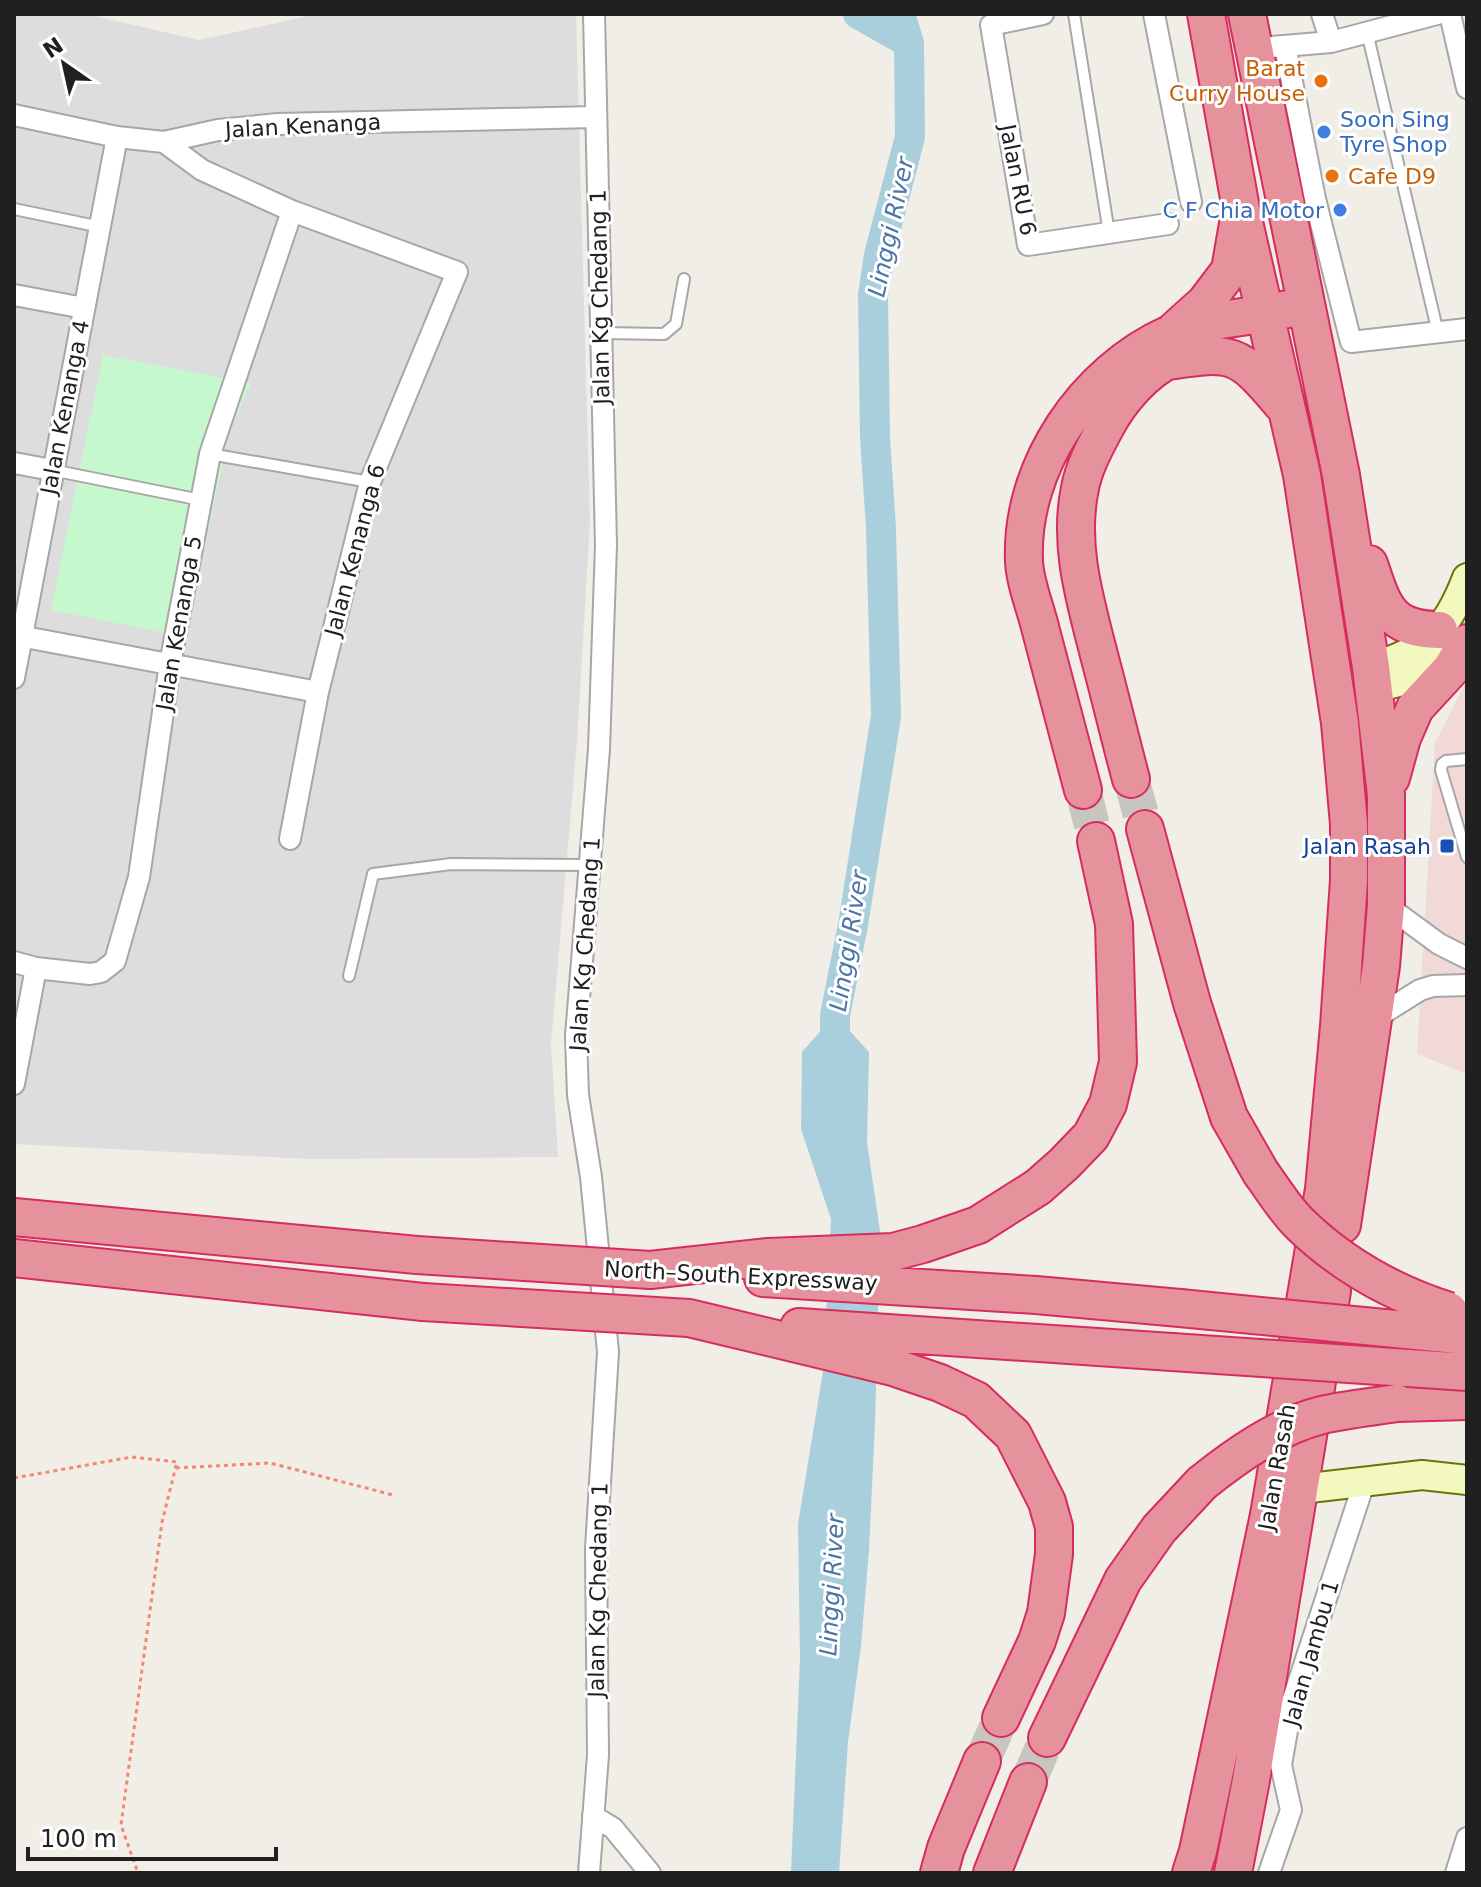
<svg xmlns="http://www.w3.org/2000/svg" width="1481" height="1887" font-family="'DejaVu Sans',sans-serif">
<rect width="100%" height="100%" fill="#f1eee7"/>
<path fill="#dedddd" d="M14,14h72l113,26 118,-26h259l14,507 -13,220 -26,303 7,113 -249,2 -295,-15z"/>
<path fill="#f0d9d7" d="M1467,680v394l-50,-20 18,-311z"/>
<path fill="#c6f8cd" d="M103,355l148,28 -22,49 -43,205 -135,-27z"/>
<path fill="#a9cfdd" d="M835,1015l34,37 -2,90 13,89 -5,193 -6,126 -8,96 -13,96 -9,131h-48l9,-214 -2,-135 25,-153 8,-152 -30,-90 1,-77z"/>
<g fill="none" stroke-linecap="round" stroke-linejoin="round">
<path stroke="#a9cfdd" stroke-width="30" d="M858,14l51,29
M835,1054v-39l18,-90 33,-209 -5,-188 -6,-90 -2,-143 6,-40 31,-118 -1,-94 -9,-29"/>
<path stroke="#c7c5bf" stroke-width="36" stroke-dasharray="36 18" stroke-linecap="butt" d="M1131,779l14,50
M1083,790l13,51
M982,1761l19,-43
M1028,1782l19,-44"/>
<g stroke="#a7a7a7" stroke-width="14">
<path id="lane" d="M1074,14l35,219
M1367,32l71,301
M14,209l87,18
M602,333l62,1 12,-10 8,-45
M210,454l160,28
M52,470l149,30
M1467,759l-21,2 -4,3 -1,6 26,87
M349,976l24,-102 78,-10 139,1"/>
</g>
<g stroke="#a7a7a7" stroke-width="24">
<path id="street" d="M1043,14l-52,11 37,220 140,-21
M1154,14l37,188
M1322,14l9,28
M1450,14l17,74
M1285,46l30,153 36,143 116,-13
M1272,47l59,-5 106,-28
M14,115l103,22 47,5 54,-12 60,-6 317,-7
M164,142l38,28 90,41 165,61 -87,210 -52,210 -28,147
M14,295l70,13
M14,463l38,7
M14,635l304,57
M14,678l103,-541
M1386,905l53,39 28,14
M14,962l22,6 54,6 11,-2 14,-11 24,-84 31,-213 40,-210 82,-243
M1374,1019l46,-29 13,-4 34,-1
M14,1084l22,-116
M593,1816l20,12 37,45
M589,1873l9,-118 -2,-207 12,-196 -17,-175 -13,-82 -2,-59 23,-287 7,-204 -12,-531
M1269,1873l22,-63 -10,-45 11,-63 73,-222
M1456,1873l11,-35"/>
</g>
<g stroke="#667708" stroke-width="32">
<path id="secondary" d="M1371,667c54,-15 76,-36 96,-89
M1373,688c28,-6 57,-13 79,-33
M1301,1489l121,-14 45,5"/>
</g>
<g stroke="#d72c5e" stroke-width="40">
<path id="highway" d="M1247,14l94,461 30,192 15,128v110l-5,61 -39,259
M1175,330l30,-27 25,-33 8,-46
M1167,361c67,-10 71,-9 115,43
M1369,564c14,42 20,66 70,66
M1391,778l11,-40 13,-30 36,-39 16,-26
M1131,779c-11,-41 -21,-83 -32,-124 -14,-55 -31,-110 -19,-167 4,-22 16,-43 26,-62 14,-26 39,-56 67,-68
M1083,790c-14,-53 -28,-106 -42,-159 -5,-22 -16,-47 -17,-70 -4,-94 61,-189 146,-227 37,-16 80,-16 118,-25
M1145,829l47,174 37,114 32,56
M14,1217l403,38
M14,1258l409,44
M650,1270l118,-13 125,-5 30,-8 55,-19 60,-38 26,-23 27,-28 17,-32 10,-42 -4,-138 -18,-83
M763,1278l273,17 144,13
M689,1318l204,49 47,16 36,17 37,35 34,67 7,25v27l-8,59 -9,28 -36,77
M799,1327l373,25
M1397,1403l70,-2
M1047,1738l76,-158 36,-51 43,-46
M939,1873l7,-25 36,-87
M992,1873l36,-91
M1191,1873l7,-22 71,-336 55,-326 15,-163 10,-146v-56l-9,-101 -38,-248 -61,-266 -35,-195
M1233,1873l18,-93 81,-489"/>
</g>
<path stroke="#f68672" stroke-width="3" stroke-dasharray="4 4" stroke-linecap="butt" d="M176,1468l94,-5 123,32
M14,1478l118,-21 45,5 -15,60 -41,303 17,48"/>
<use href="#lane" stroke="#fff" stroke-width="10"/>
<use href="#street" stroke="#fff" stroke-width="20"/>
<use href="#secondary" stroke="#f2f8be" stroke-width="28"/>
<use href="#highway" stroke="#e5929d" stroke-width="36"/>
<g stroke="#d72c5e" stroke-width="40" stroke-linecap="butt">
<path id="highway-bridge" d="M1261,1173c12,16 23,35 38,50 43,42 93,70 150,88
M417,1255l233,15
M423,1302l266,16
M1180,1308l287,28
M1172,1352l295,20
M1202,1483c35,-28 76,-57 120,-68 25,-6 50,-8 75,-12"/>
</g>
<use href="#highway-bridge" stroke="#e5929d" stroke-width="36"/>
</g>
<g fill="#e8710a" stroke="#fff" stroke-width="3">
<circle cx="1321" cy="81" r="8"/>
<circle cx="1332" cy="176" r="8"/>
</g>
<g fill="#3f7fe0" stroke="#fff" stroke-width="3">
<circle cx="1324" cy="132" r="8"/>
<circle cx="1340" cy="210" r="8"/>
</g>
<rect fill="#1a4fb4" stroke="#fff" stroke-width="3" x="1439" y="838" width="16" height="16" rx="4"/>
<g text-anchor="middle" dominant-baseline="central" stroke-width="6" stroke-linejoin="round" paint-order="stroke">
<g font-size="22" fill="#c56008" stroke="#fff" text-anchor="end">
<text x="1305" y="68">Barat<tspan x="1305" dy="25">Curry House</tspan></text>
<text x="1348" y="176" text-anchor="start">Cafe D9</text>
</g>
<g font-size="22" fill="#366cbe" stroke="#fff" text-anchor="start">
<text x="1340" y="119">Soon Sing<tspan x="1340" dy="25">Tyre Shop</tspan></text>
<text x="1324" y="210" text-anchor="end">C F Chia Motor</text>
</g>
<g font-size="22" fill="#202020" stroke="#fff">
<text transform="translate(303 126) rotate(-3)">Jalan Kenanga</text>
<text transform="translate(1018 180) rotate(79)">Jalan RU 6</text>
<text transform="translate(600 297) rotate(-91)">Jalan Kg Chedang 1</text>
<text transform="translate(65 407) rotate(-79)">Jalan Kenanga 4</text>
<text transform="translate(355 550) rotate(-75)">Jalan Kenanga 6</text>
<text transform="translate(179 623) rotate(-80)">Jalan Kenanga 5</text>
<text transform="translate(585 944) rotate(-86)">Jalan Kg Chedang 1</text>
<text transform="translate(741 1276) rotate(3)">North–South Expressway</text>
<text transform="translate(1277 1467) rotate(-80)">Jalan Rasah</text>
<text transform="translate(598 1590) rotate(-89)">Jalan Kg Chedang 1</text>
<text transform="translate(1311 1653) rotate(-74)">Jalan Jambu 1</text>
</g>
<g font-size="22" fill="#164399" stroke="#fff" text-anchor="end">
<text x="1431" y="846">Jalan Rasah</text>
</g>
<g font-size="24" font-style="italic" fill="#4b75a6" stroke="#fff">
<text transform="translate(891 227) rotate(-78)">Linggi River</text>
<text transform="translate(849 941) rotate(-81)">Linggi River</text>
<text transform="translate(832 1585) rotate(-87)">Linggi River</text>
</g>
</g>
<rect width="1481" height="1887" fill="none" stroke="#202020" stroke-width="32"/>
<g transform="translate(64 64) rotate(326)" stroke="#ffffff" stroke-width="6" paint-order="stroke">
<path d="M0-6L14 30L0 20L-14 30Z" fill="#202020"/>
<text y="-12" font-size="22" font-weight="bold" text-anchor="middle" fill="#202020">N</text>
</g>
<path d="M28 1847v12h248v-12" fill="none" stroke="#202020" stroke-width="4"/>
<text x="40" y="1847" font-size="24" fill="#202020" stroke="#ffffff" stroke-width="6" paint-order="stroke">100 m</text>
</svg>
